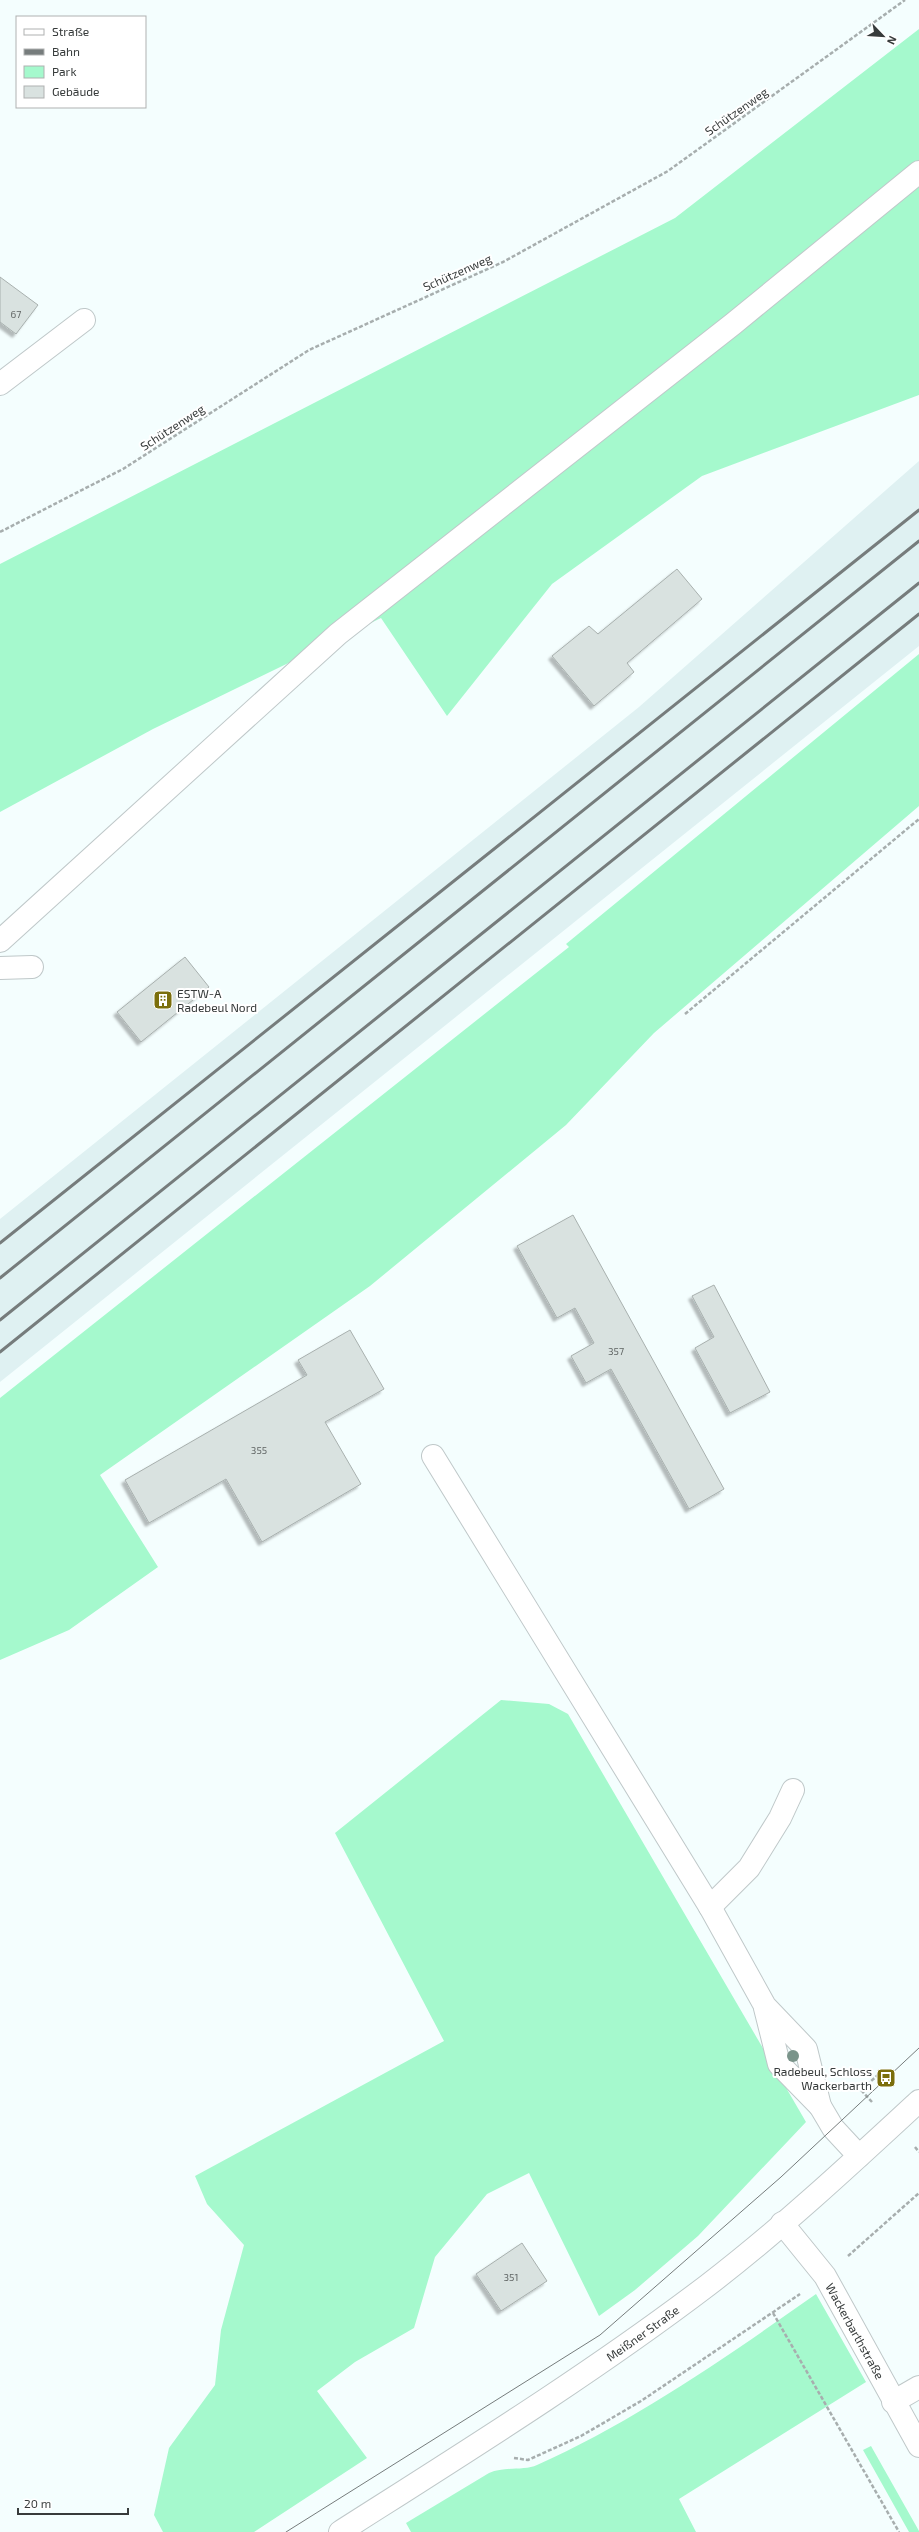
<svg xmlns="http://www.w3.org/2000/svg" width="919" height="2532" font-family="'Exo 2',sans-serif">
<defs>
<filter id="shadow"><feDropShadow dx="-3.5" dy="3.5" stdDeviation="1" flood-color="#0004"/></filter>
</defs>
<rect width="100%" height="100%" fill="#f4fefe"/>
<path fill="#dff1f2" d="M919,461v185l-919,736v-163l639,-512z"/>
<path fill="#a5f9cd" d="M919,29v366l-217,81 -150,108 -105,132 -66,-98 -228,111 -153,83v-248l675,-346z
M919,654v152l-265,227 -88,92 -196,161 -270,189 58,92 -89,63 -69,30v-262l569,-451 -3,-3z
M501,1700l48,4 19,10 238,408 -108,114 -63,54 -36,26 -70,-143 -42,21 -52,63 -21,71 -59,34 -38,29 50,67 -113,74h-91l-9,-17 15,-67 46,-63 6,-55 23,-85 -37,-41 -12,-28 249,-135 -109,-208z
M816,2294l50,88 -187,117 17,33h-285l-5,-9 83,-50c17,-7 36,-2 48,-8 98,-44 191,-109 279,-171z
M871,2446l48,85v1h-10l-46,-82z"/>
<path fill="#d9e2e0" stroke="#a8b0ae" filter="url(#shadow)" d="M0,277l38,28 -22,29 -16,-12z
M677,569l25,30 -75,64 7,9 -40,34 -42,-50 37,-30 9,8z
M185,957l24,30 -68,55 -24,-30z
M573,1215l151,274 -35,20 -78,-140 -25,14 -15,-27 23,-13 -19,-35 -18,10 -40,-72z
M714,1285l56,107 -40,21 -35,-65 19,-11 -22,-41z
M350,1330l34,59 -59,33 36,62 -99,58 -36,-63 -77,44 -24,-43 182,-105 -9,-15z
M522,2243l25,38 -46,30 -25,-37z"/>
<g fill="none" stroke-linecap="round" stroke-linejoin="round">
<g stroke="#bfc8c9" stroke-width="24">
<g id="minor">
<path d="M0,384l84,-64"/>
<path d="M0,941l338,-307 395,-310 186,-152"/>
<path d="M0,968l32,-1"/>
<path d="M433,1456l277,451 55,99 41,43 14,57 13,22 26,28"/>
<path d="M710,1907l39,-39 31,-50 13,-28"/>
<path d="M765,2008l14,56 41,42"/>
<path id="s1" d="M782,2223l43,53 94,170"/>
<path d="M893,2402l26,-15"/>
</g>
</g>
<g stroke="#bfc8c9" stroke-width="24">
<g id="major">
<path id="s2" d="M340,2532c124,-79 251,-158 368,-247 73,-56 144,-122 211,-184"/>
</g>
</g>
<path stroke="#a7aeae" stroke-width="2.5" stroke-dasharray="4 2" stroke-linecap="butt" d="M0,532l123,-63 186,-119 194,-88 165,-91 237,-171
M685,1014l234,-195
M872,2102l-11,-12 18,-16
M915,2147l4,5
M848,2256l71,-63
M773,2313l126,219
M514,2458l14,2 53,-24 60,-35 159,-107"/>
<use href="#minor" stroke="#fff" stroke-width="22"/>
<use href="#major" stroke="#fff" stroke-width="22"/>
<path stroke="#767c7c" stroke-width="1" d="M286,2532l314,-197 181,-158 138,-129"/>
<path stroke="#767c7c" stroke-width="3" d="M0,1243l919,-733
M0,1278l919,-737
M0,1320l919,-737
M0,1352l919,-738"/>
</g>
<circle fill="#7a948a" cx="793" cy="2056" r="6"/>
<defs>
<g id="building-square" transform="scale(1)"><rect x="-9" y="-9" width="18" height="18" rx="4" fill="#7b6e0c" stroke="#fff"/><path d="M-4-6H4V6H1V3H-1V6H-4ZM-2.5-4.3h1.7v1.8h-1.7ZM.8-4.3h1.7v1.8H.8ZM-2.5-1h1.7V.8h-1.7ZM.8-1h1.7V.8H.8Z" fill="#fff"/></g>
<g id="bus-square" transform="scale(1)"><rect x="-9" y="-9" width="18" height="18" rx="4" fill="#7b6e0c" stroke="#fff"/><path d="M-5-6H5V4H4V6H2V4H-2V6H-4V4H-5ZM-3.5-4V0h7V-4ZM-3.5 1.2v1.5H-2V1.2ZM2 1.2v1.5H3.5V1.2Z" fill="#fff"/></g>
</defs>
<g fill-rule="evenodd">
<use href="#building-square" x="163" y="1000"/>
<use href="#bus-square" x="886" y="2078"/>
</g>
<g text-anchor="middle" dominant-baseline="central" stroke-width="4" stroke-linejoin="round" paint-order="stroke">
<g font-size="10" fill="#606564">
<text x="16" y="314">67</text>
<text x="616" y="1351">357</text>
<text x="259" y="1450">355</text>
<text x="511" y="2277">351</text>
</g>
<g font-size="12" fill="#373b3b" stroke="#fff">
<text transform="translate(736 111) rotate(-35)">Schützenweg</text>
<text transform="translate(457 272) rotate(-24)">Schützenweg</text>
<text transform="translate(172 427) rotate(-33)">Schützenweg</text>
<text stroke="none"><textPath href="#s1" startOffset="131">Wackerbarthstraße</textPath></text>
<text stroke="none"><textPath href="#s2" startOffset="362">Meißner Straße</textPath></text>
</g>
<g font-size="12" fill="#373b3b" stroke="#fff" text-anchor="start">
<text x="177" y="993">ESTW-A<tspan x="177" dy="14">Radebeul Nord</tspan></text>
<text x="872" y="2071" text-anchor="end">Radebeul, Schloss<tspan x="872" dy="14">Wackerbarth</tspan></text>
</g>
</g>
<rect x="16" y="16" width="130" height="92" fill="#ffffff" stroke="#afb1b1"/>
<rect x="24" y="29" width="20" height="6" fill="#ffffff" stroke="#afb1b1"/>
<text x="52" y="36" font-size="12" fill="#373b3b">Straße</text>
<rect x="24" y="49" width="20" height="6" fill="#767c7c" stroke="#afb1b1"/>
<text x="52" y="56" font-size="12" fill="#373b3b">Bahn</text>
<rect x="24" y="66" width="20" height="12" fill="#a5f9cd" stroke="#afb1b1"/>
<text x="52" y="76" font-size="12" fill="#373b3b">Park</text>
<rect x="24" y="86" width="20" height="12" fill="#d9e2e0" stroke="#afb1b1"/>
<text x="52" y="96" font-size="12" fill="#373b3b">Gebäude</text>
<g transform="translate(883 36) rotate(115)" stroke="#ffffff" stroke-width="3" paint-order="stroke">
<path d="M0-3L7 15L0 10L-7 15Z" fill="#373b3b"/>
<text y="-6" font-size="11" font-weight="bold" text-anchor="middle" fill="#373b3b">N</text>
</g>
<path d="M18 2508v6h110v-6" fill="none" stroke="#373b3b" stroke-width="2"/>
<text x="24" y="2508" font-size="12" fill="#373b3b" stroke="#ffffff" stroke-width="3" paint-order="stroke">20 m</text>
</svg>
